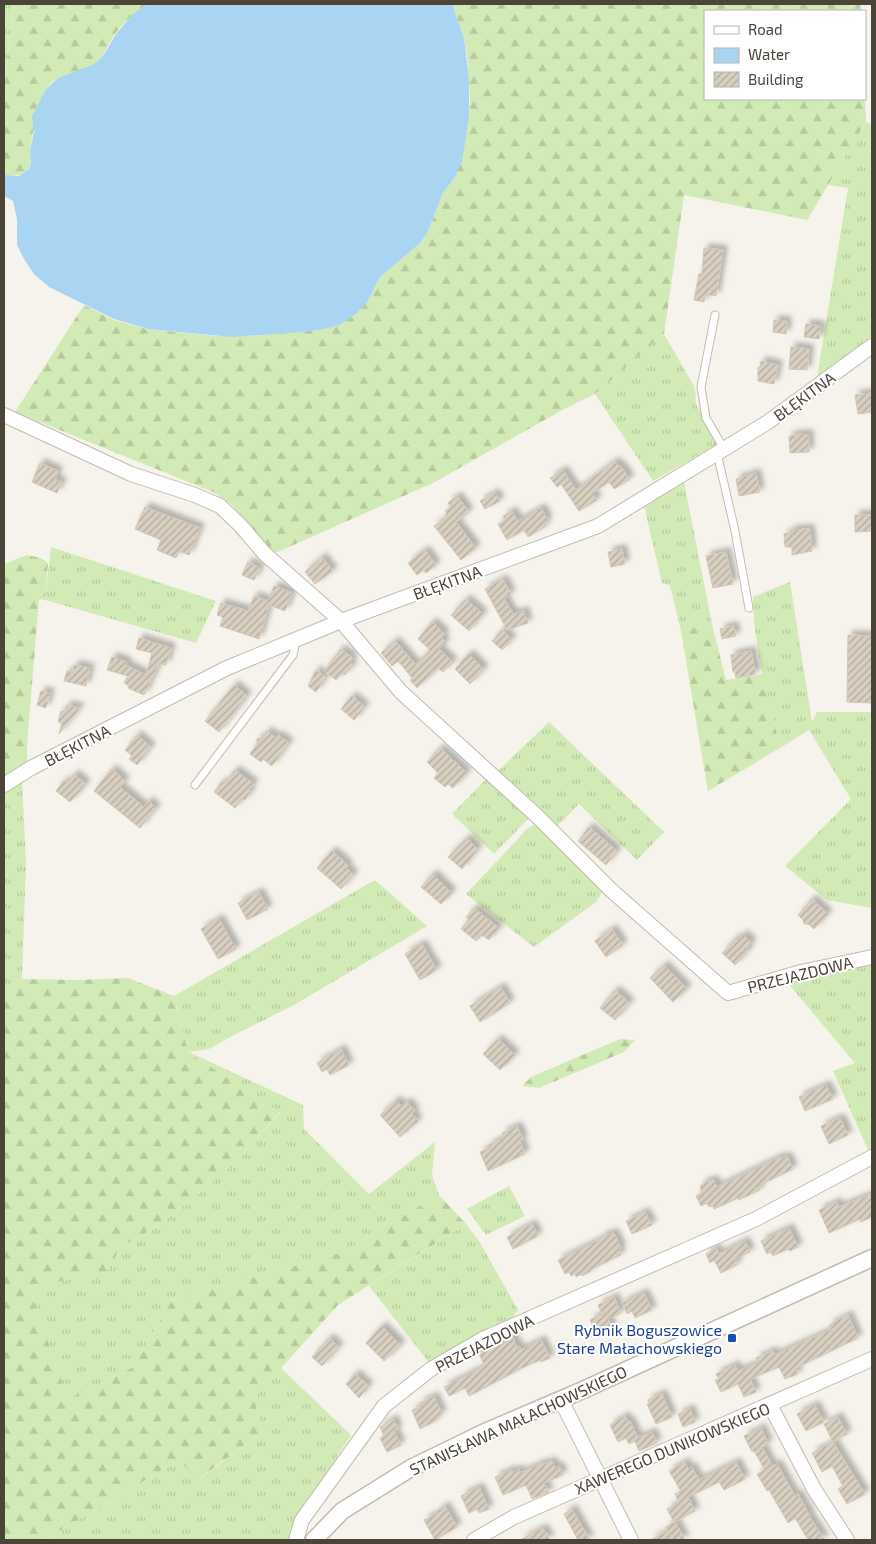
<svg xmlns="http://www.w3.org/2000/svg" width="876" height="1544" font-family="'Exo 2',sans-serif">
<defs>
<pattern id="grass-tufts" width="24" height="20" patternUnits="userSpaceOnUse" patternTransform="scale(1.25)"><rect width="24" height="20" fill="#d2eab5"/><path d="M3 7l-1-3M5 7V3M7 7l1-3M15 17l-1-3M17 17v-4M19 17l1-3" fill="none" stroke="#b6ca9c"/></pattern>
<pattern id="forest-firs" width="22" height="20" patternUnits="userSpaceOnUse" patternTransform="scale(1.25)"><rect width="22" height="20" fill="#d2eab5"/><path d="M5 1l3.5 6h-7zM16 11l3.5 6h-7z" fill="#b6ca9c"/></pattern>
<pattern id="building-hatch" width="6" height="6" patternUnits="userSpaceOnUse" patternTransform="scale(1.25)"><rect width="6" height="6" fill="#d8cfc1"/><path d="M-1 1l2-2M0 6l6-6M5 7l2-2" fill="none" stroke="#b1aa9e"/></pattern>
<filter id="shadow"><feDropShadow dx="4.5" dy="-4.5" stdDeviation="2.5" flood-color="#0004"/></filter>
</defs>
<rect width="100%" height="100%" fill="#f6f3ec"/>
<path fill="url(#grass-tufts)" d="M4,4h9l-9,87z
M866,122l6,2v212l-55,41 31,-189 -20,-3z
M664,334l31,54 1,16 21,40 -64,37 -58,-87z
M684,482l28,142 -31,7 -11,-46 -8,-2 -18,-77z
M51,547l165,54 -20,42 -151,-43z
M790,582l22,140 5,-10h55v196l-45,-8 -42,-34 66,-67 -42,-69 -29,18c-11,-47 -27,-103 -27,-151z
M549,722l115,110 -27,28 -58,-56 -24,24 -60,-54z
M27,746v19l-23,14v-19l10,-4z
M486,779l43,39 -35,36 -42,-40z
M22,782l4,81 -4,116 -18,26v-213z
M534,825l6,1 62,64 -2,6 -4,6 -62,45 -68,-53 62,-66z
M375,880l52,46 -133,79 -60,30 -25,14 -20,3 114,53 1,24 65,65 66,-52 -3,33 7,20 -99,58 -168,47 -40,68 -64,32 -39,-113 77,-14 15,-26 26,-15 38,-27 47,-40 48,-52 -92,-61 -14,-56z
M872,959v192l-3,1 -36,-81 22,-8 -68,-81z
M509,1186l16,30 -39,19 -19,-26z
M466,1224l13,17 39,69 -6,9 -82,45 -61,-78z
M281,1368l70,67 -54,83 -7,22h-246l134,-79 23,17 62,-46 -9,-34z"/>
<path fill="url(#forest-firs)" d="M13,4h136c-13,7 -25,18 -34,30 -8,11 -10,23 -22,30 -14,10 -41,9 -48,28 -7,18 -13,40 -15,59 0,6 2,13 -2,18 -6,8 -16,7 -24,6v-84z
M452,4h408l1,7h-156v88h160l1,23 -59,98 -123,-25 -20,139 -69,60 -29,14 -133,75 -160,71 -42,-50 -18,-12 -198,-80 69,-107 30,15 33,9 69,7h35l73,-7 50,-40 6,-12 39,-33 8,-11 16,-40 12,-16 14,-61 1,-18 -3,-42 -3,-18z
M27,555l14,3 7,5 -3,37 -6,-1 -12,147 -13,10 -10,4v-196z
M712,624l14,56 37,-6 17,74 -72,43 -27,-160z
M128,978l46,18 14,56 92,60 -48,53 -47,40 -38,27 -26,15 -15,26 -77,14 39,112 64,-31 40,-68 168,-47 99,-58 27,29 -128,81 -84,93 9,34 -63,46 -22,-17 -134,79h-40v-535l18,-26 57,1z
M620,1039l15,1 -11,12 -85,36 -17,-2 9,-9z"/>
<path fill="#a9d4f2" d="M149,4h303l12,34 5,42v36l-7,45 -7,16 -12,16 -16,40 -8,11 -39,33 -13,25 -10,11 -18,12 -15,4 -22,3 -70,5 -84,-8 -34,-10 -65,-32 -15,-13 -10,-15 -7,-14v-26l-4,-18 -9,-5v-21l15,1 10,-7 2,-6 -1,-12 4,-20 -2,-15 14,-27 12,-11 34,-13 7,-5 6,-7 11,-19 18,-21z"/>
<path fill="url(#building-hatch)" stroke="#d3c7b4" filter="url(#shadow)" d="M704,248l19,2 -7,46 -11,-2 -1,8 -10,-2 5,-26h3z
M774,320l13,1 -1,13 -13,-2z
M806,324l15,2 -2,13 -15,-2z
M791,347l18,2 -2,21 -18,-1z
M761,361l17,4 -4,19 -16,-3v-13l2,-1z
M872,393v19l-14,2 -3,-19z
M798,434l11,1v17l-19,1 -1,-17 9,-1z
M615,461l3,5 2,-1 10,14 -16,10 -5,-7 -17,11 5,7 -18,11 -18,-27 -4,3 -7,-9 13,-8 13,20z
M40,463l18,8 -3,8 7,3 -5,11 -25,-11z
M756,473l4,19 -21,4 -3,-17z
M495,493l5,8 -15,8 -5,-8z
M457,496l12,16 -13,10 20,26 -15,12 -27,-34 13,-9 -2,-3 2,-1 -2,-2 6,-4 -3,-4z
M145,507l55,21 -11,27 -10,-4 -3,7 -19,-8 4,-10 -26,-11z
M541,508l7,12 -4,2 2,4 -18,11 -4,-7 -17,10 -9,-16 8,-4 -3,-4 9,-5 6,10z
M855,515h17v16l-17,1z
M810,529l2,22 -20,4v-8h-7l-1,-13 7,-1v-3z
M622,549l3,15 -14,3 -3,-15z
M425,550l11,15 -10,8 -2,-3 -7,5 -9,-12z
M726,552l7,32 -20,4 -7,-32z
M322,557l11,14 -18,13 -10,-12z
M248,562l12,6 -6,12 -12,-5z
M503,579l8,15 -7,4 9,16 11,-3 4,12 -21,7 -22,-41z
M274,586l18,7 -7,18 -16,-6 -10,34 -39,-13 3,-9 -6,-2 4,-12 27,8 6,-15 14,5z
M466,599l17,15 -14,17 -18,-16z
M432,622l13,12 -4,4 5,4 -7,7 14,13 -10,10 -5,-4 -21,20 -7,-8 2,-2 -14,-17 -6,5 -11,-13 14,-12 21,24 14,-15 -12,-11z
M734,626l2,10 -14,3 -2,-10z
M502,630l10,9 -10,11 -10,-9z
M848,635l24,1v67l-25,-1z
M139,638l32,10 -5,17 -7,-2 -15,32 -16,-7 1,-2 -5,-3 4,-7 -21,-6 5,-13 15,5 -1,3 20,10 6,-22 -16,-4z
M341,649l12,9 -3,4 3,3 -8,10 -3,-2 -6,7 -12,-9z
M751,651l5,23 -20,4 -1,-6h-2l-2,-17z
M469,654l15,15 -14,15 -15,-15z
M74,665l16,3 -4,18 -22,-5 3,-10 6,2z
M316,670l10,7 -10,15 -8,-6z
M234,685l13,11 -28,36 -14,-11z
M41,691l9,2 -4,15 -9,-3z
M352,696l13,11 -11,13 -13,-11z
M67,705l13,3 -21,26 3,-11 -4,-1 3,-11 4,1z
M267,731l9,7 2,-3 11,8 -17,23 -9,-7 -2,3 -11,-8 7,-10v-5l5,-1z
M137,735l14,12 -14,18 -8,-6 3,-3 -7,-6z
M440,748l27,25 -14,15 -5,-4 -3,3 -11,-9 4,-5 -11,-11z
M112,769l13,12 -5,6 24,20 4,-6 8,7 -16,20 -46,-37z
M235,770l19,14 -5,6 2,1 -6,9 -3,-1 -7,9 -21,-16 8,-10 2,2z
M74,774l12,10 -16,18 -14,-11 8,-10 3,2z
M589,827l28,24 -11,14 -28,-24z
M467,838l11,11 -16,20 -14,-12z
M332,851l16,14 -2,3 8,7 -13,14 -24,-21z
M433,874l19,19 -11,11 -20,-17z
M259,892l9,17 -21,11 -9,-17z
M812,899l16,15 -14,15 -6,-5h-4l-1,-4 -5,-5z
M474,908l25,20 -10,12 -7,-5 -6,6 -15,-12 8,-10 -3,-2z
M219,919l17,30 -18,10 -17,-30z
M612,929l11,16 -17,12 -11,-16z
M743,934l9,9 -5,5 2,2 -14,15 -13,-12 14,-15 2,2z
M422,944l15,26 -17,10 -15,-26z
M664,965l23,24 -14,13 -23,-24z
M501,987l9,16 -30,19 -10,-16z
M615,990l15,13 -15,17 -15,-12z
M498,1039l17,16 -15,15 -17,-16z
M341,1049l8,16 -19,10 -3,-6 -5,3 -5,-9z
M826,1085l7,14 -28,12 -6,-14z
M396,1100l6,6 5,-4 8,9 -3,3 6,7 -18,16 -20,-22z
M840,1118l8,17 -19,9 -8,-18z
M517,1126l6,13 -3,2 5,13 -37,17 -8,-19 10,-4 -1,-3 15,-7 -2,-5z
M787,1156l6,13 -35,17 2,4 -21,10 -1,-2 -24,11 -1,-3 -4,1 -2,-4 -6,3 -5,-10 6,-3 -2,-7 5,-4 9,-2 3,7 63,-30 1,2z
M872,1194v23l-11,5 -1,-3 -31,14 -10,-23 18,-8 2,5z
M645,1212l7,13 -20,9 -6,-13z
M532,1224l6,12 -25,13 -6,-12z
M789,1228l9,19 -8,4 -2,-2 -15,7 -2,-4 -4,2 -6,-13z
M614,1233l7,15 -2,1 2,6 -31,15 1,1 -9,5 -1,-2 -5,3 -1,-3 -4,2 -2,-4 -4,2 -7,-14 37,-18 6,-3 1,-3z
M745,1241l5,11 -15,7 3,5 -17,9 -7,-13 -4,3 -4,-9 10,-6 3,6z
M644,1293l8,17 -17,8 -3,-7 -5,3 -5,-11z
M614,1297l7,16 -13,6 4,9 -15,7 -7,-15 12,-6 -4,-9z
M848,1315l10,23 -62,30 2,6 -13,5 -6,-12 -29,12 6,13 -12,5 -6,-13 -17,8 -6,-12 4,-1 -3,-5 19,-9 3,6 20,-8 -2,-5 17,-7 1,4 57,-25 -2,-5z
M382,1326l19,19 -17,16 -18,-18z
M512,1336l5,11 2,-1 2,4 20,-10 9,18 -9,4 -1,-2 -20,9 -51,27 -4,-8 -16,8 -5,-9 41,-21 -7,-14z
M329,1338l10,9 -17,19 -10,-9z
M355,1374l14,12 -10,12 -13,-14z
M662,1394l10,23 -16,7 -9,-20h2l-1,-4z
M434,1396l8,18 -6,3 1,3 -17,9 -8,-19 10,-4 -2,-3z
M815,1405l9,17 -18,9 -9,-17z
M690,1409l5,13 -12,5 -5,-13z
M625,1416l3,6 2,-1 8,17 14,-6 5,11 -18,8 -4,-10 -6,3 -3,-6 -8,4 -8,-17z
M838,1417l9,17 -14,8 -9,-18z
M393,1419l5,10 -4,2 7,14 -14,7 -7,-14 4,-2 -4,-9z
M761,1428l7,16 -6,3 10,19 5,-2 18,32 3,-2 12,22h-1l16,24h-17l-13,-22 -7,5 -19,-33 -2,1 -10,-17 8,-4 -11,-19 -2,1 -8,-16z
M833,1442l32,52 -18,10 -9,-15 5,-3 -11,-20 -10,6 -10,-19z
M552,1461l3,7 4,-2 4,9 -19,8 5,9 -17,7 -6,-14 -23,10 -8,-18 16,-7 1,2 7,-3 1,4 23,-10 1,1z
M685,1462l3,7 4,-2 7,13 37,-18 9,17 -21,11 -5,-8 -31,15 7,14 -21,11 -7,-13 12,-6 -4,-9 6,-3 -12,-20z
M479,1487l10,22 -10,4 -2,-4 -8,4 -8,-17z
M445,1506l12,21 -22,13 -11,-20 14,-7 -1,-2z
M572,1509l13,23 5,8h-12l-14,-26z
M675,1522l10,18h-35l18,-9 -2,-4z
M543,1528l7,12h-30z"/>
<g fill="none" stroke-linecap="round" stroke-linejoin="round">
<g stroke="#c2bbae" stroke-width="9">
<path id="service" d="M715,315l-14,72 5,31 18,31
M717,453l18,78 14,77
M195,785l98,-130 3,-14"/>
</g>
<g stroke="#c2bbae" stroke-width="16">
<path id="minor" d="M4,415l127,59 64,21 25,11 20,19 25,29 76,67 60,71 136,124 75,75 116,102 73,-21 71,-15
M4,785l27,-17 196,-100 114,-47 257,-95 170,-104 104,-76
M561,1400l70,140
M770,1405l44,84 33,51
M296,1540l6,-20 82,-114 47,-37 52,-30 273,-120 116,-62
M474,1540l40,-23 358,-158"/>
</g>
<g stroke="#c2bbae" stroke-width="19">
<path id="tertiary" d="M314,1540l28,-29 69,-43 74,-36 98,-42 289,-132"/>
</g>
<use href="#service" stroke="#fff" stroke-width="7"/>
<use href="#minor" stroke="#fff" stroke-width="14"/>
<use href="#tertiary" stroke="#fff" stroke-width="16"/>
</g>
<rect fill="#1a4fb4" stroke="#fff" stroke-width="2" x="727" y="1333" width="10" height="10" rx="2.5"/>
<g text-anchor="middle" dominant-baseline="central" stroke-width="4" stroke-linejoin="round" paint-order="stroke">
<g font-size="16" fill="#4b4439" stroke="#fff">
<text transform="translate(804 396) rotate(-36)">BŁĘKITNA</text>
<text transform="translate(447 582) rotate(-20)">BŁĘKITNA</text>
<text transform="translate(77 745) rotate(-27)">BŁĘKITNA</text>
<text transform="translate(800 974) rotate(-14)">PRZEJAZDOWA</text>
<text transform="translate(484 1343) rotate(-27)">PRZEJAZDOWA</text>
<text transform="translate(518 1420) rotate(-25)">STANISŁAWA MAŁACHOWSKIEGO</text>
<text transform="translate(672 1448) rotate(-23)">XAWEREGO DUNIKOWSKIEGO</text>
</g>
<g font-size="16" fill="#164399" stroke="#fff" text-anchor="end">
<text x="722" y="1329">Rybnik Boguszowice<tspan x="722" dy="18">Stare Małachowskiego</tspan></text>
</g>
</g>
<rect width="876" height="1544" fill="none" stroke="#4b4439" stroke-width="10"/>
<rect x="704" y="10" width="162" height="90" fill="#ffffff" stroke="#b7b4b0"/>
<rect x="714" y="26" width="25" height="8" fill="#ffffff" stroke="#b7b4b0"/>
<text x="748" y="35" font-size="15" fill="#4b4439">Road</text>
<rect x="714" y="48" width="25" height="15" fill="#a9d4f2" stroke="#b7b4b0"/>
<text x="748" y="60" font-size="15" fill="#4b4439">Water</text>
<rect x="714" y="72" width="25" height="15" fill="url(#building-hatch)" stroke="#b7b4b0"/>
<text x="748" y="85" font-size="15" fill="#4b4439">Building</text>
</svg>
